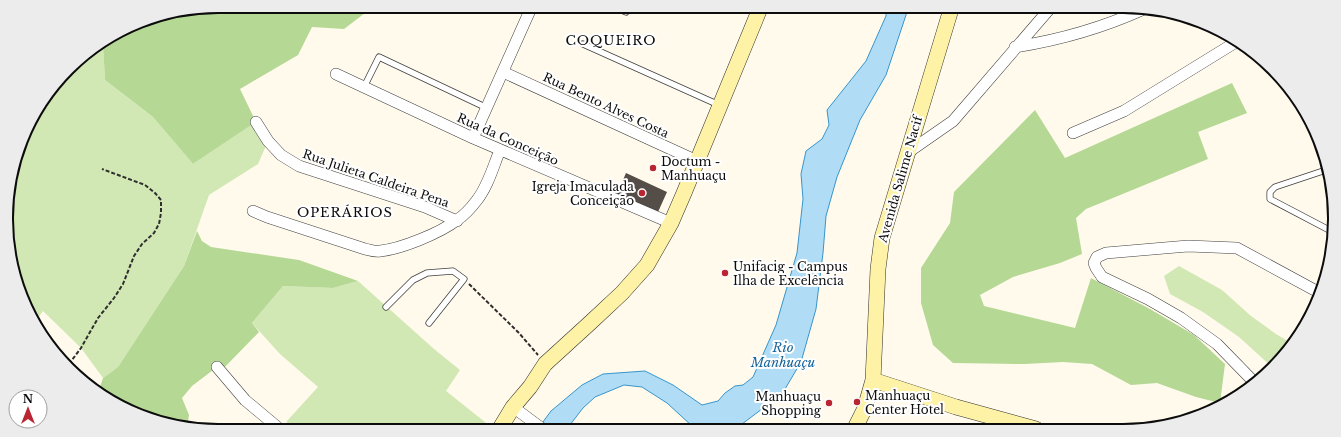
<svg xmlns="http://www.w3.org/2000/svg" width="1341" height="437" font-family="'Libre Baskerville',serif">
<rect width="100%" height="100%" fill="#fffaeb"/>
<path fill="#d1e8b5" d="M103,44l2,36 48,37 40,47 63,-42 12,19 -10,23 -49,31 -25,71 -66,101 -15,11 -22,-30 -38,-37 -8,11 -22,-49 -5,-82 20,-67 50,-65z
M1179,266l43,24 29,26 25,18 15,9 -19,24 -33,-30 -36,-25 -33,-18 -6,-18z
M358,281l76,68 26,21 -14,21 49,39 -137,1 -7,-6 -5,6h-47l-13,-9 32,-35 -38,-33 -28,-31 31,-37 50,2z"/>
<path fill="#b5d895" d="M219,6h121l29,4 -25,19 -32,-2 -14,28 -58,34 16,33 -63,42 -40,-47 -48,-37 -2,-36 34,-22z
M1232,83l15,30 -49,19 10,27 -122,50 -10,9 6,36 -22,9 -47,14 -33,18 4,11 91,22 16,-50 59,31 44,26 31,29 -5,39 -24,-6 -39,-14 -26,2 -39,-21 -29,-2 -38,2 -72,-1 -20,-18 -12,-42v-35l29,-45 4,-31 81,-82 30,48z
M197,231l5,10 9,6 88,13 59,21 -25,7 -50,-2 -31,37 7,9 -38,39 -4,-4 -25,19 -10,12 7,17 -2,12 -23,-3 -66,-31 5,-15 15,-11 66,-101z"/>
<path fill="#b0ddf5" stroke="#3895cb" d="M886,6h23l-23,69 -26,45 -23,57 -11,39 -3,37 -7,56 -15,53 -16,27 -11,11 -40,30h-34l-8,-4 -25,-23 -25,-16 -18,-2 -29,12 -12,11 -17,22h-29l14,-19 31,-26 21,-11 42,-3 28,14 29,20 16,-4 7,-8 10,-7 8,-1 10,-8 23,-52 21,-72 6,-54 -2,-25 5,-23 16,-12 7,-14 -2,-15 39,-49 20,-45z"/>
<path fill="#544d48" d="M626,173l41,19 -9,20 -41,-18z"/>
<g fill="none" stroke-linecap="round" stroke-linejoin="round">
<g stroke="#3f3f3f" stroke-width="7">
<path id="lane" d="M612,6l14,6
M583,44l136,61
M364,87l15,-30 108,51
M1326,170l-51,17 -5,5v7l61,32
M1326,170l7,23
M386,307l27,-27 14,-7 26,-2 11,8 -35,44"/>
</g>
<g stroke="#3f3f3f" stroke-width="12">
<path id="street" d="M1015,47c45,-7 87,-19 129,-38
M503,72l194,89
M336,74l137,64 198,85
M256,122l12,19 13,14 18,11 126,41 32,14
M1073,133l51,-22 112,-69
M473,138l59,-132
M907,153l46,-32 99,-115
M253,211l14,6 98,32c5,1 10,3 15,2 21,-2 60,-18 77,-31 8,-5 14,-12 20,-20 11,-14 16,-33 23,-50
M217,367l28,33 37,31
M1255,383l-38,-39 -36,-26 -33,-19 -46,-22 -6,-9 -2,-5 3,-6 9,-4 82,-7 49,2 83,45
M513,407l31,23"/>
</g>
<g stroke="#2e2e2e" stroke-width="16">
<path id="secondary" d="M873,380l83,27 80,22
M499,430l14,-23 17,-20 15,-23 46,-42 31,-29 25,-28 24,-42 13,-30 77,-187
M854,430l11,-22 8,-28 5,-111 4,-31 70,-232"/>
</g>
<path stroke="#2e2e2e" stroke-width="2" stroke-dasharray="4 2" stroke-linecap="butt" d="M469,284l50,49 19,22
M69,364l12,-16 17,-30 16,-20 9,-14 11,-28 8,-12 12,-11 5,-9 2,-11v-13l-6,-7 -10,-8 -43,-16"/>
<use href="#lane" stroke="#fff" stroke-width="5.5"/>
<use href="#street" stroke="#fff" stroke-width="11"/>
<use href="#secondary" stroke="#fef2a6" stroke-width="15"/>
</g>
<g fill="#b92631" stroke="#fff" stroke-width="1.5">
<circle cx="653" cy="168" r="4"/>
<circle cx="642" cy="193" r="4"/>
<circle cx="725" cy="273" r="4"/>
<circle cx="857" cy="402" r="4"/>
<circle cx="829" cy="403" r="4"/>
</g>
<g text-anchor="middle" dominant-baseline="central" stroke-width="4" stroke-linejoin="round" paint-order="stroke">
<g font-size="12" fill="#0c0c0c" stroke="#fff">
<text transform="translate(606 105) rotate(25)">Rua Bento Alves Costa</text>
<text transform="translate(508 139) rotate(24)">Rua da Conceição</text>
<text transform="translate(376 178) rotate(19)">Rua Julieta Caldeira Pena</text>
<text transform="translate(900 179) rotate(-74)">Avenida Salime Nacif</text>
</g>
<g font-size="12" fill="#0c0c0c" stroke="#fff" text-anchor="start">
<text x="661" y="161">Doctum -<tspan x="661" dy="14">Manhuaçu</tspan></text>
<text x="634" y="186" text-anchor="end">Igreja Imaculada<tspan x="634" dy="14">Conceição</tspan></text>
<text x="733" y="266">Unifacig - Campus<tspan x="733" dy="14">Ilha de Excelência</tspan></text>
<text x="865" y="395">Manhuaçu<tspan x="865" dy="14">Center Hotel</tspan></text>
<text x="821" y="396" text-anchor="end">Manhuaçu<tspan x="821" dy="14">Shopping</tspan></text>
</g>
<g font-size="13" letter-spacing="1" fill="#0c0c0c" stroke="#fff">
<text x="611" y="40">COQUEIRO</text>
<text x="345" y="212">OPERÁRIOS</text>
</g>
<g font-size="13" font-style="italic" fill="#17659b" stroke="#fff">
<text x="783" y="347">Rio<tspan x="783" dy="15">Manhuaçu</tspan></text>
</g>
</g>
<path d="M0 0H1341V437H0ZM218 13H1123A205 205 0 0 1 1328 218V219A205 205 0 0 1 1123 424H218A205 205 0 0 1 13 219V218A205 205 0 0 1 218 13Z" fill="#ececec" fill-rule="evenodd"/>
<path fill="none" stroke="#0c0c0c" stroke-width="2" d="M218 13H1123A205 205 0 0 1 1328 218V219A205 205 0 0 1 1123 424H218A205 205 0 0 1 13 219V218A205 205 0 0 1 218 13Z"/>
<g transform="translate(28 409)"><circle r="19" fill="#ffffff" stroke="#9e9e9e"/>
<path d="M0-3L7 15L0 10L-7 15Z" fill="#b92631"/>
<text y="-6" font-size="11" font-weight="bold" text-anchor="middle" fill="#0c0c0c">N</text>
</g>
</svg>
